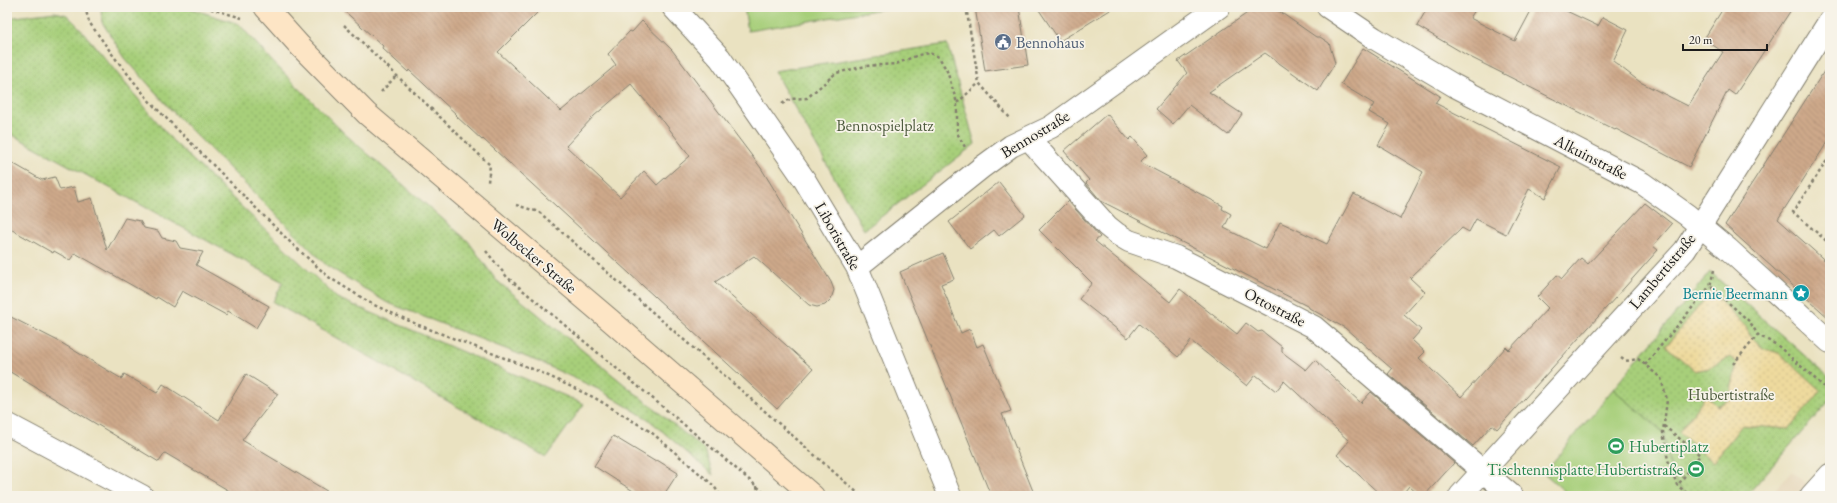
<svg xmlns="http://www.w3.org/2000/svg" width="1837" height="503" font-family="'EB Garamond',serif">
<defs>
<pattern id="grass-dots" width="8" height="8" patternUnits="userSpaceOnUse"><rect width="8" height="8" fill="#a7cf7a"/><path d="M2 2h.1M6 6h.1" fill="none" stroke="#8fb169" stroke-width="1.8" stroke-linecap="round"/></pattern>
<pattern id="sand-dots" width="8" height="8" patternUnits="userSpaceOnUse"><rect width="8" height="8" fill="#eeda9e"/><path d="M2 2h.1M6 6h.1" fill="none" stroke="#ccba88" stroke-width="1.8" stroke-linecap="round"/></pattern>
<pattern id="building-back-hatch" width="6" height="6" patternUnits="userSpaceOnUse"><rect width="6" height="6" fill="#cda88a"/><path d="M-1 5l2 2M0 0l6 6M5-1l2 2" fill="none" stroke="#af9076"/></pattern>
</defs>
<rect width="100%" height="100%" fill="#f7f3e8"/>
<filter id="ink" filterUnits="userSpaceOnUse"><feTurbulence type="fractalNoise" baseFrequency=".025" numOctaves="2"/><feDisplacementMap in="SourceGraphic" scale="8" xChannelSelector="R" yChannelSelector="G"/><feConvolveMatrix kernelMatrix="1 2 1 2 8 2 1 2 1" color-interpolation-filters="sRGB"/></filter>
<filter id="wash" filterUnits="userSpaceOnUse"><feTurbulence type="fractalNoise" baseFrequency=".012" numOctaves="4" result="noise"/><feDisplacementMap in="SourceGraphic" scale="16" xChannelSelector="R" yChannelSelector="G"/><feGaussianBlur stdDeviation="0.9" result="paint"/><feColorMatrix in="noise" values="0 0 0 0 0 0 0 0 0 0 0 0 0 0 0 0 0 1.4 0 .05"/><feComposite in="paint" operator="in"/></filter>
<g filter="url(#wash)">
<rect width="100%" height="100%" fill="#eae2c1"/>
<path fill="#e5d5b7" d="M1792,471l15,14 -11,11h-27z"/>
<path fill="url(#grass-dots)" stroke="#62764b" d="M102,7h84l53,17 31,35 75,75 123,107 28,39 209,170 8,25 -65,-56 -50,-30 -59,-27 -153,-60 -60,-37 -152,-152 -49,-55 -23,-36 -1,-12z
M55,12l12,3 12,12 93,113 165,158 247,106 -38,53 -273,-155 10,-20 -276,-150v-114z
M947,44l28,100 -111,86 -90,-159z
M1710,272l120,106v22l-84,96h-56l-13,-11 -9,-25 -5,-28 -50,-43z"/>
<path fill="url(#sand-dots)" stroke="#857b5d" d="M1711,292l35,35 5,11 13,11 15,4 42,38 -32,38 -47,-4 -29,37 -34,-30 27,-37 11,11 12,-6 8,-37 -7,-6 -21,11 -14,3 -29,-25z"/>
<path fill="#a7cf7a" stroke="#62764b" d="M744,7h151l-147,24z
M1613,389l50,43 5,28 9,25 13,11h-120l-26,-23z"/>
<g id="blocks">
<path fill="url(#building-back-hatch)" fill-rule="evenodd" d="M340,7h203l-45,45 63,59 55,-46 -8,-11 22,-23 2,1 10,-11 30,29 89,118 70,114 3,8 -3,9 -6,6 -8,2 -8,-2 -55,-49 -39,26 98,87 -36,40 -294,-270 -1,1 -26,-24 1,-1 -48,-45 -1,2 -26,-24 1,-2zM631,84l32,38h1l26,34 -33,29 -13,-14 -24,26 -54,-51 28,-30z
M975,7h44l9,58 -43,6z
M1037,7h78l-55,34z
M1256,7h17l43,30h4l9,6 6,20 -17,28 -53,-38 -56,39 33,22 -14,21 -39,-30 -16,19 -17,-15 31,-36 -9,-12z
M1428,7h49l-7,11 45,23 18,-34h25l40,19 5,-9 25,13 -15,31 27,21 48,24 35,-54 -19,-13 20,-32h69l-58,88 -7,-5 -39,77 -73,-38 -1,1 -145,-73 -53,-31z
M1363,48l77,48 -5,7 126,64 -16,31 -16,-9 -23,45 -30,-15 -7,13 -7,-4 -52,50 15,14 -21,23 17,15 -9,10 13,12 -6,6 42,39 45,-50 3,3 39,-42 -11,-11 20,-22 5,4 19,-21 7,6 57,-61 27,21 -19,22 5,4 -24,27 -137,152 -5,-4 -19,21 -85,-72 4,-5 -47,-41 -36,-20v-1l-208,-106 -15,-18 3,-3 -25,-29 43,-37 22,26 3,-3 15,18 -7,7 83,44 -1,3 9,5 -7,14 42,21 14,-27 47,22 27,-50 46,25 23,-47 -45,-27 12,-21 -21,-12 5,-8 -33,-20z
M1830,62v76l-52,81 52,46v54l-105,-94z
M7,160l35,20 13,-3 5,13 14,-3 4,15 14,-4 15,52 18,-32 15,3 4,7 14,3 4,7 14,3 4,7 23,4 -7,13 73,41 -13,22 -28,-17 -2,4 -44,-24 -9,16 -16,-10 -1,2 -81,-46 -5,7 -16,-9 -1,2 -46,-26z
M999,182l26,33 -26,21 -5,-6 -24,19 -21,-27z
M1068,201l32,36 -5,4 75,61 10,-13 57,45 9,-11 12,9 4,-1 20,16v5l24,18 9,-10 46,43 10,-11 83,71 -30,33h-4l-11,-10 -8,10h-19l-45,-41 12,-14 -65,-60 -8,10 -20,-16 -9,11 -56,-45 -13,16 -39,-33 -11,14 -49,-39 13,-16 -53,-53z
M943,253l11,26 -13,5 20,49 9,-4 7,18 6,-3 28,67 -9,3 33,82h-44l-91,-224z
M7,315l53,27 62,37 2,-5 33,19 6,-9 56,36 27,-46 32,20 -36,46 93,56h-97l-73,-43 -6,9 -152,-92z
M613,436l43,26 1,-2 21,13 -15,23h-22l-47,-30z"/>
</g>
</g>
<g filter="url(#ink)">
<use href="#blocks" fill-opacity="0" stroke="#837f6e" stroke-width="1"/>
<g fill="none" stroke-linecap="round" stroke-linejoin="round">
<g stroke="#837f6e" stroke-width="24">
<path id="minor" d="M673,7l47,51 84,121 53,88 93,229
M1328,7l46,31 81,48 187,97 45,32 41,34 102,93
M1029,139l78,87 10,8 12,7 47,16 138,70 198,169
M857,267l124,-99 30,-22 40,-19 168,-120
M7,424l135,72
M1460,496l225,-246 145,-230
M1811,496l19,-21"/>
</g>
<g stroke="#837f6e" stroke-width="24">
<path id="secondary" d="M265,7l35,39 67,68 243,206 203,176"/>
</g>
<path stroke="#837f6e" stroke-width="2.5" stroke-dasharray="3 3" stroke-linecap="butt" d="M85,7l4,15 26,36 36,45 141,141 38,34 42,26 44,20 122,47 57,27 56,34 62,53 8,11
M205,7l37,11
M966,7l13,76 31,35
M302,11l6,-4
M344,25l146,140 -2,17
M381,92l16,-17
M957,103l22,-20
M782,104l8,-5 17,-1 29,-25 30,-7 30,-2 22,-9 11,-2 10,4 8,14 10,32v30l8,14
M1830,156l-37,56 37,32
M516,205l23,7 322,284
M486,251l21,26 205,171 56,48
M1714,270l-4,16 40,36 8,13 19,10 53,47
M1621,358l4,3 13,-2 23,19 6,22 -4,32 5,28 9,25 13,11
M1733,364l25,-29
M1645,365l65,-79
M1664,426l36,29 -22,30
M757,486l2,10"/>
<use href="#minor" stroke="#fff" stroke-width="22"/>
<use href="#secondary" stroke="#fde5c5" stroke-width="22"/>
</g>
</g>
<defs>
<g id="civic-disc" transform="scale(0.9)"><circle r="9.5" fill="#5c6f8a" stroke="#f7f3e8"/><path d="M-.6-6.5H3V-4.5H.6V-3L4-1V1h2V6H-6V1h2V-1L-.6-3ZM-1.2 2.5V6h2.4V2.5Z" fill="#fff"/></g>
<g id="sight-disc" transform="scale(0.9)"><circle r="9.5" fill="#0f9aa8" stroke="#f7f3e8"/><path d="M0-6L1.8-2.2L6-1.7L2.9 1.2L3.7 5.4L0 3.3L-3.7 5.4L-2.9 1.2L-6-1.7L-1.8-2.2Z" fill="#fff"/></g>
<g id="stadium-disc" transform="scale(0.9)"><circle r="9.5" fill="#2e9e5b" stroke="#f7f3e8"/><path d="M0-5a6.5 5 0 1 0 0 10a6.5 5 0 1 0 0-10ZM-3.5-1.8h7v3.6h-7Z" fill="#fff"/></g>
</defs>
<g fill-rule="evenodd">
<use href="#civic-disc" x="1003" y="42"/>
<use href="#sight-disc" x="1801" y="293"/>
<use href="#stadium-disc" x="1616" y="446"/>
<use href="#stadium-disc" x="1696" y="469"/>
</g>
<g text-anchor="middle" dominant-baseline="central" stroke-width="3.5" stroke-linejoin="round" paint-order="stroke">
<g font-size="16" fill="#4e5e75" stroke="#f7f3e8" text-anchor="start">
<text x="1016" y="42">Bennohaus</text>
</g>
<g font-size="16" fill="#4d5b3d" stroke="#f7f3e8">
<text x="885" y="125">Bennospielplatz</text>
<text x="1731" y="394">Hubertistraße</text>
</g>
<g font-size="16" fill="#1c1c1c" stroke="#f7f3e8">
<text transform="translate(1035 134) rotate(-31)">Bennostraße</text>
<text transform="translate(1591 157) rotate(27)">Alkuinstraße</text>
<text transform="translate(838 236) rotate(60)">Liboristraße</text>
<text transform="translate(534 256) rotate(40)">Wolbecker Straße</text>
<text transform="translate(1662 271) rotate(-50)">Lambertistraße</text>
<text transform="translate(1275 307) rotate(27)">Ottostraße</text>
</g>
<g font-size="16" fill="#0d838f" stroke="#f7f3e8" text-anchor="end">
<text x="1788" y="293">Bernie Beermann</text>
</g>
<g font-size="16" fill="#27864d" stroke="#f7f3e8" text-anchor="start">
<text x="1629" y="446">Hubertiplatz</text>
<text x="1683" y="469" text-anchor="end">Tischtennisplatte Hubertistraße</text>
</g>
</g>
<rect width="1837" height="503" fill="none" stroke="#f7f3e8" stroke-width="24"/>
<path d="M1683 44v6h84v-6" fill="none" stroke="#1c1c1c" stroke-width="2"/>
<text x="1689" y="44" font-size="12" fill="#1c1c1c" stroke="#f7f3e8" stroke-width="3" paint-order="stroke">20 m</text>
</svg>
